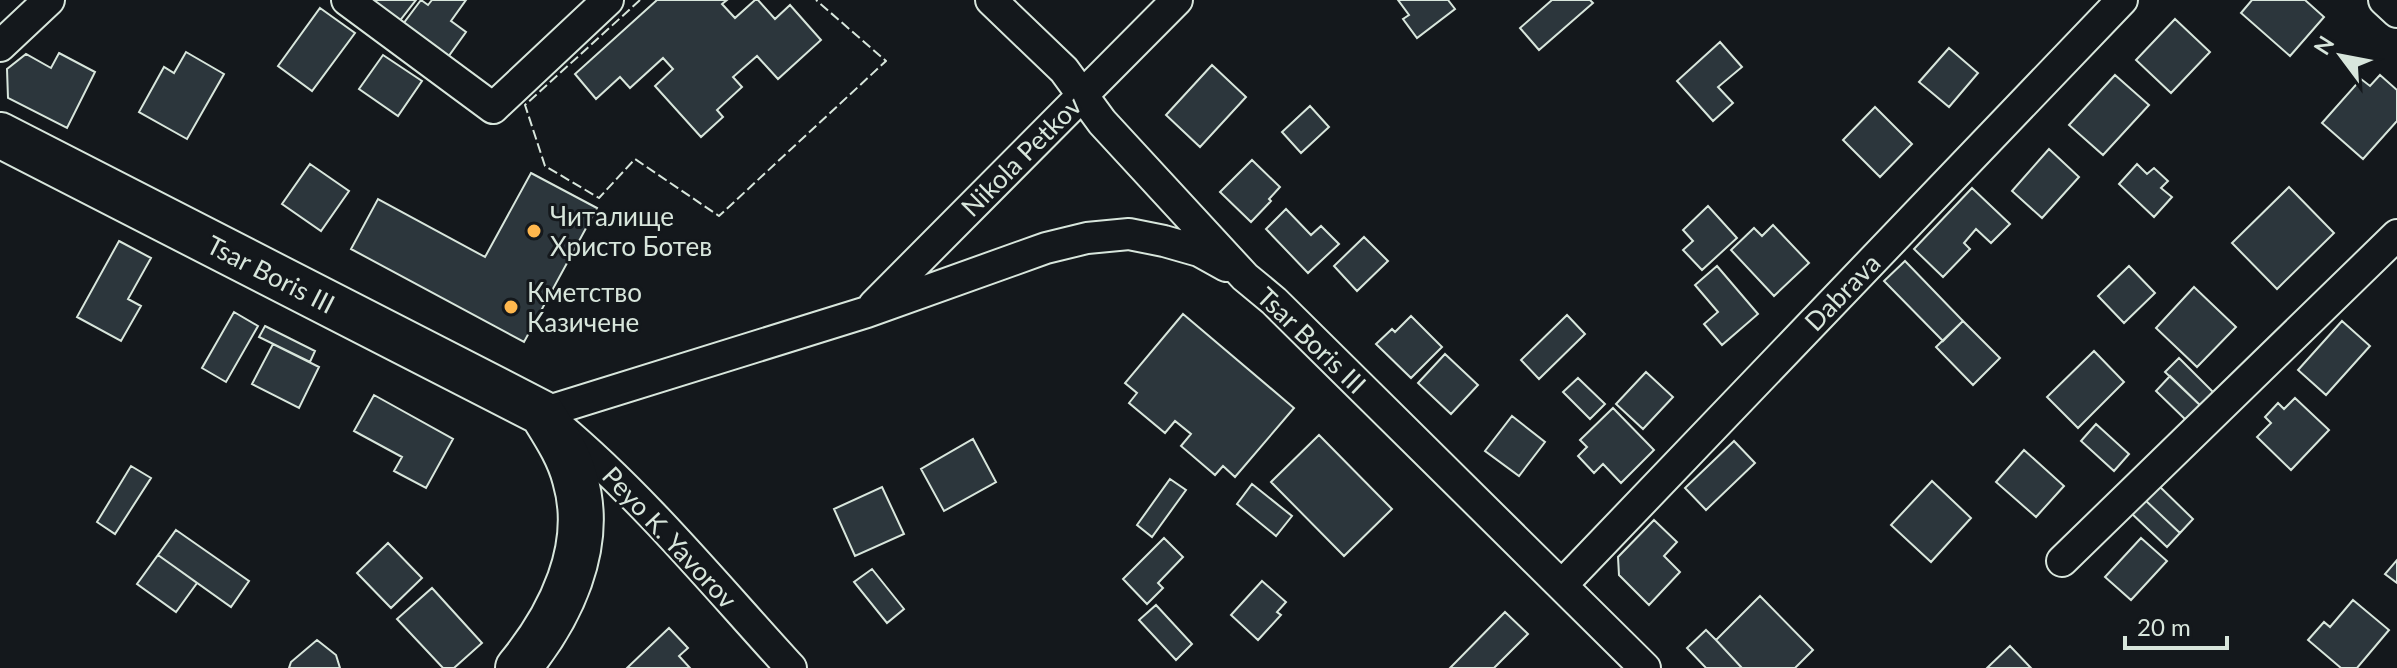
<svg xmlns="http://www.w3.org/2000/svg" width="2397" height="668" font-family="Lato,sans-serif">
<rect width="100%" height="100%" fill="#14181c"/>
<path fill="#2c363c" stroke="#d8e6dc" stroke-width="2" d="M372,0h44l-18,23z
M421,0l7,5 4,-5h34l-15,21 15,11 -18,25 -45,-33z
M657,0h70l-5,4 13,14 20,-18h3l17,19 15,-14 31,35 -43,39 -21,-23 -24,21 9,10 -25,23 6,7 -22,20 -46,-51 18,-17 -10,-11 -33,30 -10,-11 -24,22 -21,-25z
M1398,0h50l7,9 -38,29 -14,-19 6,-4z
M1552,0h38l3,3 -54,47 -19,-22z
M2252,0h53l19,17 -34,39 -49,-43z
M320,8l35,25 -43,58 -34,-25z
M2175,19l35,33 -39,41 -35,-33z
M1720,42l22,25 -24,20 15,16 -20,18 -36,-40z
M1949,48l29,25 -29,34 -30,-25z
M186,52l38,22 -37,65 -48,-27 25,-45 10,6z
M59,53l36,19 -28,56 -59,-30 -1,-29 19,-15 25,14z
M383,55l39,26 -24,35 -39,-27z
M1212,65l34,32 -46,50 -34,-32z
M2115,75l34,30 -46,50 -34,-30z
M2380,75l17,15v31l-34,38 -41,-36 39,-44 9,7z
M1310,106l19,21 -28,26 -19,-21z
M1875,107l37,37 -32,33 -37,-37z
M2049,149l30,28 -37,41 -30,-27z
M1252,160l28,27 -11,12 2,2 -20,21 -31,-30z
M310,164l39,27 -28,40 -39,-27z
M2137,164l10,10 7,-6 14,13 -7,7 11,9 -18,20 -35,-33z
M531,173l66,35 -73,134 -173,-93 27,-50 107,58z
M2289,187l45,46 -57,56 -45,-46z
M1972,188l38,36 -19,19 -15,-14 -12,14 6,6 -27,28 -29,-28z
M1708,206l29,32 -35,32 -19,-20 10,-9 -10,-11z
M1286,209l25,26 10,-9 18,18 -31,29 -42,-44z
M1773,225l36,38 -35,33 -43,-46 23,-22 8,8z
M1364,237l24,24 -31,30 -23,-25z
M119,241l32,17 -23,41 13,7 -20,35 -44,-24z
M1905,261l58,60 -20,20 -59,-60z
M1717,266l41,48 -36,31 -18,-21 14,-12 -23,-27z
M2129,266l26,27 -31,30 -26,-27z
M2194,287l42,40 -39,40 -41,-39z
M234,312l24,14 -32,56 -24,-14z
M1183,314l111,94 -59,69 -12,-11 -8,9 -34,-29 10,-12 -16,-13 -10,12 -36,-30 8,-10 -12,-10z
M1567,315l18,19 -46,45 -18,-19z
M1411,316l31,31 -31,31 -35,-34 16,-15 3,3z
M1963,321l37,37 -27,27 -37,-38z
M2342,321l28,25 -44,49 -28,-25z
M265,326l50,25 -5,11 -51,-25z
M273,344l46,23 -20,41 -47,-24z
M2094,351l30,31 -46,46 -31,-31z
M1445,354l33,31 -27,29 -33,-31z
M2179,358l35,35 -13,13 -36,-34z
M1646,372l27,25 -30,32 -27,-25z
M2170,376l31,30 -14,15 -31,-30z
M1578,378l27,26 -15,15 -27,-27z
M374,395l79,44 -27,49 -32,-17 8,-14 -48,-26z
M2295,398l34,32 -38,40 -34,-33 14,-14 -6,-6 13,-14 6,6z
M1613,408l41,42 -33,33 -18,-19 -9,9 -16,-17 9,-9 -7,-7z
M1512,416l33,26 -26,34 -34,-25z
M2096,424l33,30 -15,17 -33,-30z
M1319,435l73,74 -48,47 -73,-74z
M973,439l23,43 -52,29 -23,-42z
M1734,441l21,22 -49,47 -21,-22z
M2024,450l40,36 -28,31 -40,-35z
M131,466l20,12 -36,56 -18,-12z
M1170,479l16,11 -34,47 -15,-12z
M1932,481l39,37 -40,44 -40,-37z
M1252,484l40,32 -16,20 -39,-32z
M2157,484l36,35 -13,14 -36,-34z
M882,487l22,47 -49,22 -21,-47z
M2144,499l36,34 -13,14 -37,-35z
M1654,520l23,22 -13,14 16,16 -31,33 -30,-30 -1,-18z
M176,530l73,51 -18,26 -73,-52z
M1164,538l19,19 -25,26 5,5 -16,16 -24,-25z
M2141,538l26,23 -36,39 -26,-23z
M388,543l34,35 -31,30 -34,-35z
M158,555l39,28 -21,29 -39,-28z
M2397,560v23l-12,-9z
M872,569l32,40 -17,14 -33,-41z
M1262,581l24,21 -9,10 4,3 -23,25 -27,-25z
M432,588l50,55 -28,25h-11l-46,-49z
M1760,596l53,54 -18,18h-53l-26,-28z
M2353,600l36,30 -32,38h-16l-33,-28 16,-18 6,5z
M1156,605l36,39 -16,16 -37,-40z
M1505,612l23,22 -34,34h-44z
M669,628l19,20 -9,8 11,12h-63z
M1706,630l10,10 26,28h-36l-19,-20z
M317,640l19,15 4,13h-51l2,-6z
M2010,646l21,22h-44z"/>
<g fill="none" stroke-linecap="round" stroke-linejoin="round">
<g stroke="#d8e6dc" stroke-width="34">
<path id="street" d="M347,0l146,108 115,-108
M991,0l73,70 38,52 143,155 29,24 371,367
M2384,0l13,12
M0,46l49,-46
M874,305l303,-305
M542,413l325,-101 179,-64 41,-10 42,-4 35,7 35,10 27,15
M557,425c86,72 158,160 234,243
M2062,561l335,-326
M1562,585l560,-585"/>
</g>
<g stroke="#d8e6dc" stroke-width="48">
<path id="secondary" d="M0,135l542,278c13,21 27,42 33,66 20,68 -15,138 -57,189"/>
</g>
<use href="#street" stroke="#14181c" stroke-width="30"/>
<use href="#secondary" stroke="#14181c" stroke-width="44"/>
<path stroke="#d8e6dc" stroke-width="2" stroke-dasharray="10 4" stroke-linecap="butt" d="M640,0l-115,105 20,61 54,32 36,-39 84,57 167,-155 -70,-61"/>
</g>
<g fill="#ffb74d" stroke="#14181c" stroke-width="3">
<circle cx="534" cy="231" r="8"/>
<circle cx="511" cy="307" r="8"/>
</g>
<g text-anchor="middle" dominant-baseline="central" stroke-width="6" stroke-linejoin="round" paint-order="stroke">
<g font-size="26" fill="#d8e6dc" stroke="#14181c">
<text transform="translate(1021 156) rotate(-45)">Nikola Petkov</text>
<text transform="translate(271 274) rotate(27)">Tsar Boris III</text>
<text transform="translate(1842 292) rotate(-46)">Dabrava</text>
<text transform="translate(1312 340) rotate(44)">Tsar Boris III</text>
<text transform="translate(670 537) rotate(47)">Peyo K. Yavorov</text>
</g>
<g font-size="26" fill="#d8e6dc" stroke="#14181c" text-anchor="start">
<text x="550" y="216">Читалище<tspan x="550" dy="30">Христо Ботев</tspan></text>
<text x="527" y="292">Кметство<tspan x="527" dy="30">Казичене</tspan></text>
</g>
</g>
<g transform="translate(2341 56) rotate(302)" stroke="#14181c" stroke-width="6" paint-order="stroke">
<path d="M0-6L14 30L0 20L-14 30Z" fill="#d8e6dc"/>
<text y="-12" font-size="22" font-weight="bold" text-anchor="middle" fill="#d8e6dc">N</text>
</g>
<path d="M2125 636v12h102v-12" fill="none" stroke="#d8e6dc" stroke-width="4"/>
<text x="2137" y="636" font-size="24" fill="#d8e6dc" stroke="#14181c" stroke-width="6" paint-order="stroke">20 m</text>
</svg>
